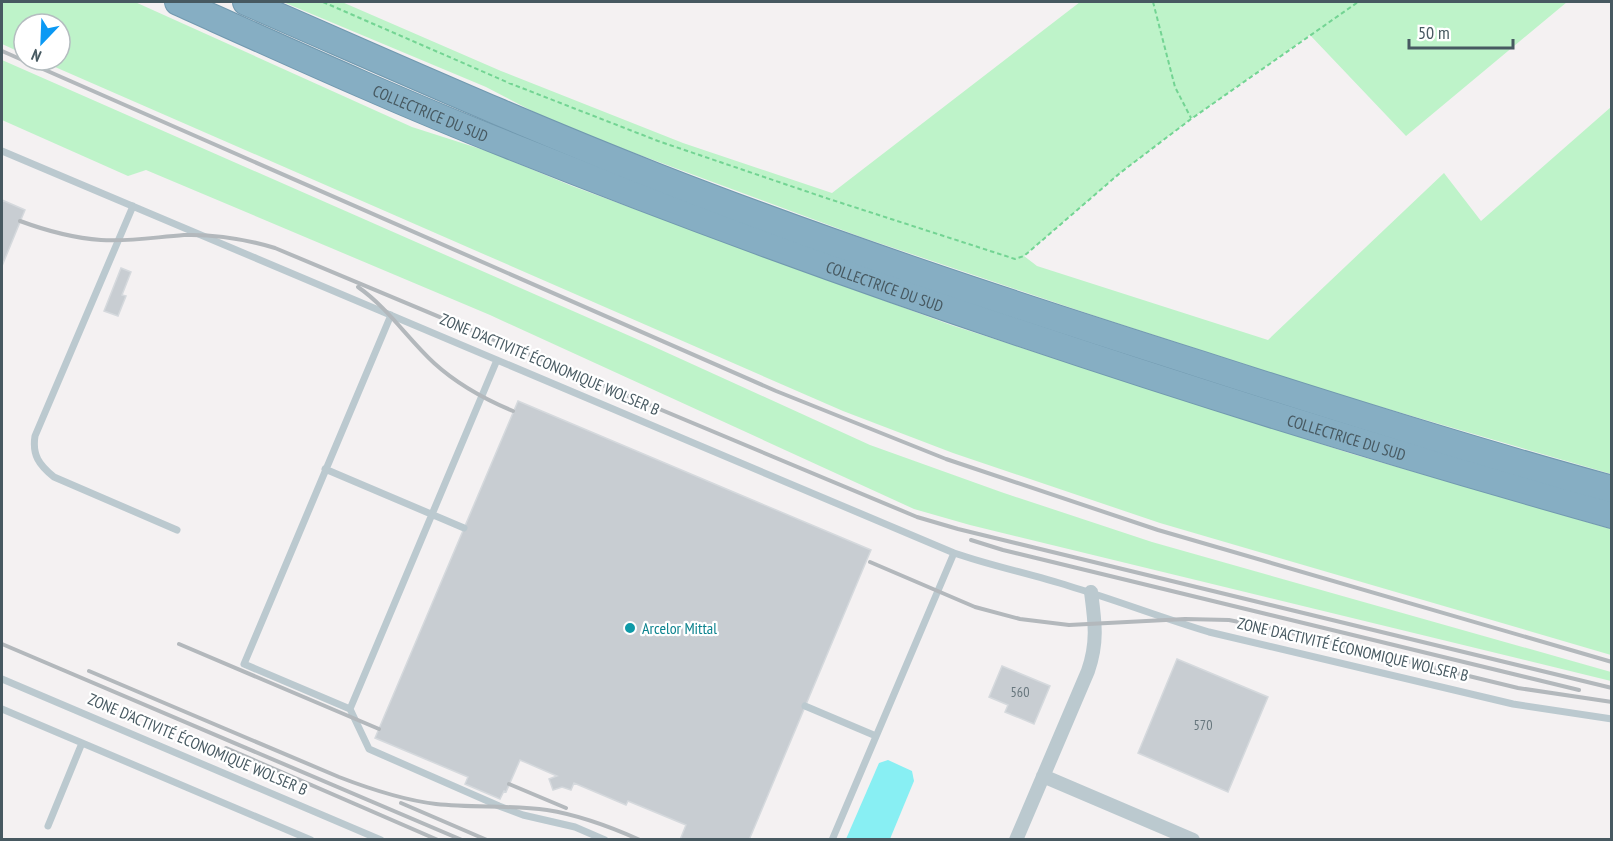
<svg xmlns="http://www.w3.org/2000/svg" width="1613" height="841" font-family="'PT Sans Narrow',sans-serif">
<rect width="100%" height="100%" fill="#f4f1f2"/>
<path fill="#bef3c9" d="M2,2h133l277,125 78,25 82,34 379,139 398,128 262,76v126l-451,-132 -207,-70 -110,-42 -804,-351h21v-36h-36v30l-22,-10z
M283,2h59l159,69 182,72 149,50 248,-191h487l-161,134 -96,-101 -119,84 -71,54 -96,83 13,10 231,74 176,-167 37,48 130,-114v367l-271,-79 -236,-76 -243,-82 -302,-112 -73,-38z
M2,60l646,284 222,101 131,47 151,50 459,130v9l-641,-156 -56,-16 -424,-194 -344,-145 -18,6 -126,-56z"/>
<path fill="#88eff3" d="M888,760l24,11 2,10 -24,58h-44l33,-76z"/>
<path fill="#c8cdd2" stroke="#d5d9dd" stroke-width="1.5" d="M2,200l23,10 -23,56z
M121,268l10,4 -9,23 4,1 -8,20 -14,-5z
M518,401l353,149 -122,290h-69l6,-15 -58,-24 -2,4 -52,-22 -3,7 -9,-3 -9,3 -4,-11 8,-3 -37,-16 -14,32 -2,-1 -4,8 -35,-15 3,-7 -93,-39z
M1177,659l91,38 -40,95 -90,-39z
M1002,666l48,20 -16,38 -29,-12 3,-7 -19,-8z"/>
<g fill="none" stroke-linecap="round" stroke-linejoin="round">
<g stroke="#7199af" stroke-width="28">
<g id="motorway">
<path id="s1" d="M178,2c109,49 218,99 330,143 360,144 730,265 1104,370"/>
<path d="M246,2c136,59 271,120 409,174 179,70 362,130 545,188 136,44 273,87 412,125"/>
</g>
</g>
<path stroke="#73d493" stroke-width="2" stroke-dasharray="4.5 3" stroke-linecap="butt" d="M323,2l186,81 149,58 168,57 189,61 9,-3 96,-83 71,-54 167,-117
M1153,2l22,85 16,31"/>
<path stroke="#bbc9cf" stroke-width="7" d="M2,151l952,402c38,13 77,21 115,33 47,14 93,32 140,46l304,72 99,15
M133,206l-98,230c-3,19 4,29 19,41l123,53
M391,315l-147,349 106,45 147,-349
M325,469l139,59
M2,679l379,161
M805,706l71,30
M2,709l309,131
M350,709l19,40 130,57 24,9 52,12 30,13
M48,826l34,-83
M832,840l122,-287"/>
<path stroke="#bbc9cf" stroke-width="14" d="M1043,776l150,64
M1016,840l72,-169c10,-29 7,-49 3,-79"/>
<use href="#motorway" stroke="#86aec3" stroke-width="26"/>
<path stroke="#b3b8bc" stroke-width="4" d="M2,51l774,340 170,68 212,71 454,132
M20,221c27,10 53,17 81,19 28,2 55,-3 83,-5 32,-1 61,4 91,13l642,269 41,12 654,159
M358,287c30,21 49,51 76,76 23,21 50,36 79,48
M971,540l32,10 576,140
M870,562l105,45 45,12 49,6 116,-6 44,1 51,10 238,58 94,14
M2,644l460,196
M179,644l200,85
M89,671l250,106c31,12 64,23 97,27 37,4 74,1 111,6 32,5 64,17 93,30
M226,748l212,92
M509,784l57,24
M401,803l86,37"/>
</g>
<circle fill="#0f9aa8" stroke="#fff" stroke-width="2" cx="630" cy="628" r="6"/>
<g text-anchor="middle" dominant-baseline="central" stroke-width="4.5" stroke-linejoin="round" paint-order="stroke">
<g font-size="14" fill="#67767d">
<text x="1020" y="692">560</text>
<text x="1203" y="725">570</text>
</g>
<g font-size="16" fill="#475961" stroke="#fff">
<text stroke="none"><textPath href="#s1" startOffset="276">COLLECTRICE DU SUD</textPath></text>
<text stroke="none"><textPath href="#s1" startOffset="762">COLLECTRICE DU SUD</textPath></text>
<text transform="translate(550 364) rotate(23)">ZONE D'ACTIVITÉ ÉCONOMIQUE WOLSER B</text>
<text stroke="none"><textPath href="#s1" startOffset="1248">COLLECTRICE DU SUD</textPath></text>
<text transform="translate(1353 649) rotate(13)">ZONE D'ACTIVITÉ ÉCONOMIQUE WOLSER B</text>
<text transform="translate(198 744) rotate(23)">ZONE D'ACTIVITÉ ÉCONOMIQUE WOLSER B</text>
</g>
<g font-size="16" fill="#0d838f" stroke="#fff" text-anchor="start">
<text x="642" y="628">Arcelor Mittal</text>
</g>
</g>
<rect width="1613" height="841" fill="none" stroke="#475961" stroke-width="6"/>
<g transform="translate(42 42) rotate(203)"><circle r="28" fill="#ffffff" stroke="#b5bdc0" stroke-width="1.5"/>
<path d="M0-4.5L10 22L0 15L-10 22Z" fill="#0b99f4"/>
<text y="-9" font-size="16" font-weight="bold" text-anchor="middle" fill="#475961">N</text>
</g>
<path d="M1409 39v9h104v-9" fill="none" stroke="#475961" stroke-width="3"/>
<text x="1418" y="39" font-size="18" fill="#475961" stroke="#ffffff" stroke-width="4.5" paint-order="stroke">50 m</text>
</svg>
